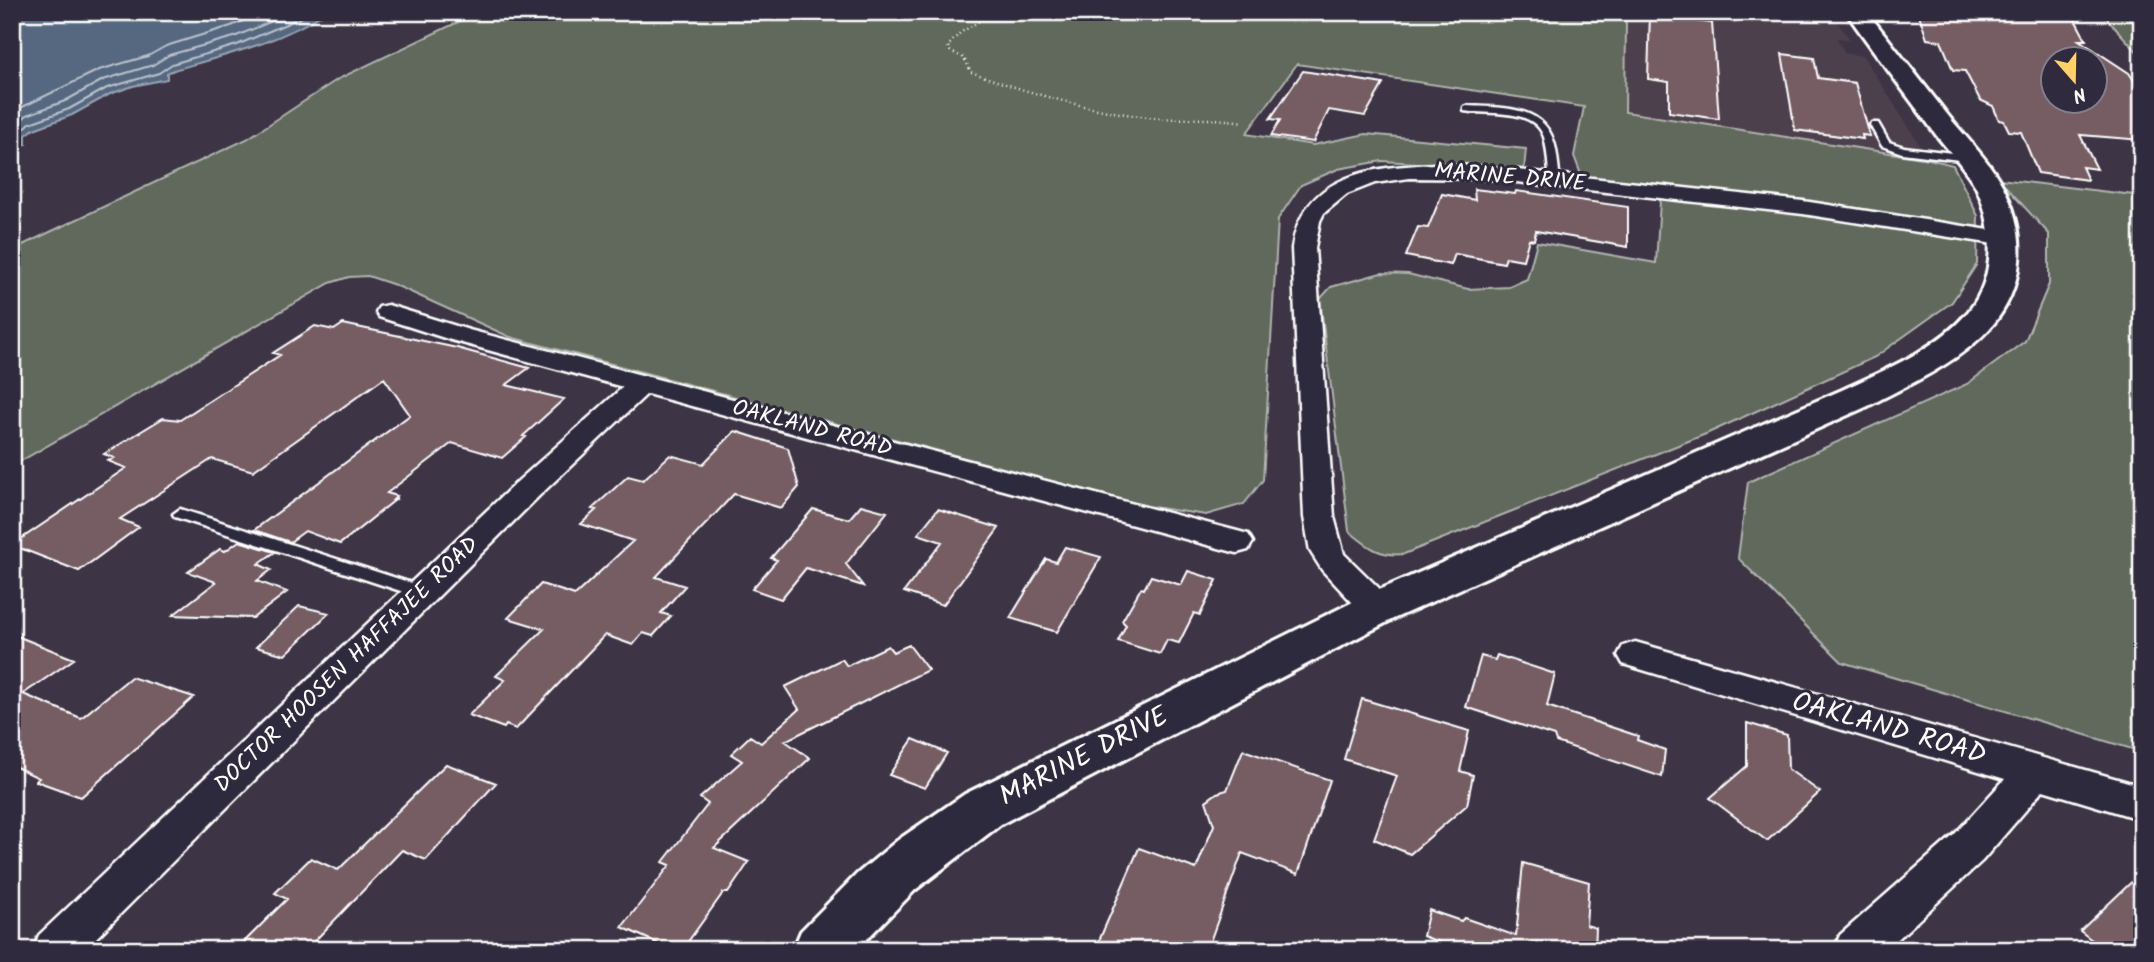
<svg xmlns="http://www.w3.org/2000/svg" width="2154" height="962" font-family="Kalam,sans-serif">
<rect width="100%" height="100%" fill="#3d3445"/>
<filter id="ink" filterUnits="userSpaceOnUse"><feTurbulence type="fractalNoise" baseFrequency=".0143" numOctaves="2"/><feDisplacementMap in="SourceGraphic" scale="14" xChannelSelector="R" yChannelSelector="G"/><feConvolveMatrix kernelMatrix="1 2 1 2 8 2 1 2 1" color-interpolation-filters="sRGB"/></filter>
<g filter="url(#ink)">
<path fill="#4e404e" d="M1624,12h205l21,27 -13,-1 7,15 19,3 66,103 -304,-47 1,-88z"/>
<path fill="#61695c" stroke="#b0b4ae" stroke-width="2" d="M479,12h1145l2,12 -1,88 304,47 24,6 25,51 -1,48 -25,38 -77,55 -169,77 -302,120c-25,3 -37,-8 -55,-23l-29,-232 11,-12 50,-14 27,1 60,15 41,-2 18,-8 10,-37 119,21 5,-77 -79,-9 -8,-21 10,-49 -287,-43 -51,70 67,11 53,-11 160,15 -2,20 -142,-8 -44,8 -37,16 -23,34 -15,261 -19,24 -38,11 -60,-9 -636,-169 -115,-52 -27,-9 -19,1 -19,6 -318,183v-216l235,-111 91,-60z
M2095,12h47v45l-37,-40z
M1999,179l143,17v556l-300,-90 -104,-104 10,-76 219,-98 58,-43 24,-57v-50z"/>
<path fill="#546780" stroke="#98a4b3" stroke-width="2" d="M12,12h314c-45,30 -100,43 -152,58l-7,3v6l-34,7 -23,8 -38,21 -38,14 -8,6v9l-14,6z"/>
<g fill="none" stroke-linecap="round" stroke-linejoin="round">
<path stroke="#bbc2cc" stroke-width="2" d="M12,112l87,-42 49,-14 18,-10 65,-20 34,-14
M12,128l15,-13 38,-14 38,-21 50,-15 16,-10 65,-18 60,-25
M12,143l6,-3 3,-9 9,-8 39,-14 38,-21 52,-15 13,-9 65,-19 77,-33"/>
</g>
<path fill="#745d63" stroke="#fff" stroke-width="2" fill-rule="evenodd" d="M1650,12h38v8l24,3 7,96 -50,-7v-30l-21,-3z
M1918,12h153l15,28h-7l50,33 13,19v48l-62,-5 17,34 -15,-2 6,13 -50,-7 -17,-41 -12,-1 -5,-10 -5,-1 -6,-14 -13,-6 -15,-29 -12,-1 -12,-29 -14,-2zM2053,60h42v42h-42z
M1782,54l32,4 4,20 37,5 15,53 -8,-1 1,4 -68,-9z
M1303,71l32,5 48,8 -18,32 -36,-6 -16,32 -42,-6 9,-16 -10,-1z
M1474,189l41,5 1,-3 112,16v40l-92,-16 -2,9 -5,-1 -6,21 -17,-3 -2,6 -49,-9 -4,11 -45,-9 12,-29 10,1 14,-34 33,6z
M343,324l114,24 72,20 -23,17 58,14 -41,37 3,1 -24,21 -50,-15 -65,50 10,3 -4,4h2l-55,44 -35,-13 -15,11 -36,-12 156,-115 -26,-37 -131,93 -41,-12 -92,60 19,8 -60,44 -67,-26 114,-77 -18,-7 6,-3 -10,-4 59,-36 17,2 100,-65 -7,-2 42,-27 19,4z
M735,431l53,17 11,39 -18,21 -47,-14 -78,83 29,9 -24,27 10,3 -18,20 -10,-3 -10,12 -28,-10 -89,94 -10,-4 -2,3 -35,-13 36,-35 -9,-4 48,-47 -36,-11 33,-34 34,11 58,-54 -52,-17 15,-14 -4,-1 36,-33 15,4 27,-25 33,9z
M861,505l26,7 -41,52 17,22 -57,-18 -25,31 -29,-10 25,-29 -6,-2 42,-49 36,10z
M938,509l61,19 -56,77 -39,-13 38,-50 -24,-8z
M239,541l36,11 -17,12 13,6 -14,11 30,11 -34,26 -80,-3 43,-33 -28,-10 32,-23 5,2z
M1065,547l36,10 -44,75 -47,-14 36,-59 10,3z
M1188,571l29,9 -17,35 -6,-2 -15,30 -12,-3 -7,14 -42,-13 8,-16 -4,-4 19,-33 3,1 7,-13 30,9z
M299,606l30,7 -44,42 -29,-8z
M12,634l62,25 -51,35 58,24 50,-41 63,20 -113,100 -45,-16 3,-3 -27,-13z
M909,645l19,25 -143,71 25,17 -96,90 35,14 -21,31h-5l-41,57h-10l-50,-23 48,-62 -7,-3 45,-58 -8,-6 42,-37 -11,-7 19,-18 11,7 38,-34 -14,-22 57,-28 5,7 41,-20 5,6z
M1497,655l58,19 -8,32 91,30 -1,4 28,10 -3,27 -106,-35 -2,-6 -88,-29 15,-51 14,4z
M1362,699l107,32 -9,40 13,4 -6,30 -57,49 -36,-15 23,-63 -53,-17z
M1747,723l40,12 1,34 32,23 -53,49 -57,-43 37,-32z
M913,739l34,14 -22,35 -36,-13z
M1243,750l87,30 -32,94 -56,-21 -35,97h-93l-16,-7 41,-95 57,21 18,-44 -8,-24 11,-8 10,-3z
M446,764l50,19 -70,77 -24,-10 -96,100h-70l51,-51 -12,-6 36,-35 27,12z
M1523,863l66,19 -3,43 10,3 -1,22h-135l-37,-14 6,-26 32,11 3,-3 52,18z
M2142,872v78h-37l-25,-19z"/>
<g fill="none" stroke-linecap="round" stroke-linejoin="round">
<g stroke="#fff" stroke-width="5">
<path id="lane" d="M1467,106c41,2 84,-1 90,50 1,9 3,19 2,27l-9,-2c-2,-14 -2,-30 -6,-44 -10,-30 -56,-22 -80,-26v-4z
M1872,123h6l11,19 15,5 64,8 5,3 -5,3 -66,-8 -20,-7 -12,-21z
M180,509l247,79 3,4 -3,4 -5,2 -247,-81 -2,-3z"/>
</g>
<g stroke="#fff" stroke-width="5">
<path id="street" d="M1436,164l54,3 313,34 212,33 3,5 -3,5 -8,2 -204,-32 -313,-35 -81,-1 -34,5 -28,11 -23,19 -4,8 -5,27 19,269 10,37 46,45 5,9 -5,9 -12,3 -12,-3 -44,-47 -12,-19 -6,-34 -12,-269c11,-75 81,-81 144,-84z
M388,305l81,25 768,201 11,3 5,8 -5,8 -11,3 -590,-159 -107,101 -456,455h-51l6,-15 479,-454 105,-94 -172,-47 -72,-23 -3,-5 3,-5z
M1635,642l507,144v34l-99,-30 -61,71 -96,89h-52l6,-15 114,-100 51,-56 -382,-115 -5,-9 5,-9z"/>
</g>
<g stroke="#fff" stroke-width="6">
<path id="secondary" d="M1846,12h21c27,34 53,68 79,101 18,23 42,46 56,72 26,47 24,104 -13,144 -33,35 -79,55 -121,77l-475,213 -392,205 -86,66 -59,60h-63l8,-19 56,-57 41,-34 67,-46 398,-197 479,-207c43,-20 95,-41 126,-78 28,-34 27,-86 8,-125 -10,-18 -26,-35 -39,-51 -30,-41 -62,-82 -91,-124z"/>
</g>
<path stroke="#fff" stroke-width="2.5" stroke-dasharray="1 3.5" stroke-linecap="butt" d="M994,12l-34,21 -12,13 2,5 14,7 7,14c61,22 122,40 187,46 29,2 55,-1 85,4"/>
<use href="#lane" fill="#2f2a3d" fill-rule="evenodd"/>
<use href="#street" fill="#2f2a3d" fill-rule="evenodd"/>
<use href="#secondary" fill="#2f2a3d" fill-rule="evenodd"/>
</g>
</g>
<g text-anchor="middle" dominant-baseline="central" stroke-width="6" stroke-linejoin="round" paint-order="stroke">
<g font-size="23" fill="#fff" stroke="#2f2a3d">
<text transform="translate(1510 178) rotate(5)">MARINE DRIVE</text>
<text transform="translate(812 429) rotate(15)">OAKLAND ROAD</text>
<text transform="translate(347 665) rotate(-44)">DOCTOR HOOSEN HAFFAJEE ROAD</text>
</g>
<g font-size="28" fill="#fff" stroke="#2f2a3d">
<text transform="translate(1889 729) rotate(16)">OAKLAND ROAD</text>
<text transform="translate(1084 757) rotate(-27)">MARINE DRIVE</text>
</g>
</g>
<rect width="2154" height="962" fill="none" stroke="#2f2a3d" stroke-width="42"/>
<rect x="21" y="21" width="2112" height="920" fill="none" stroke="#fff" stroke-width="2.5" filter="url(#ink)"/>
<g transform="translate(2074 80) rotate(160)"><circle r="33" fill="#2f2a3d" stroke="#827f8b" stroke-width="2"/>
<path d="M0-5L12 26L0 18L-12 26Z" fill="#ffd166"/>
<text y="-10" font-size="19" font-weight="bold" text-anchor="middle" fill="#ffffff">N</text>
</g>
</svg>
